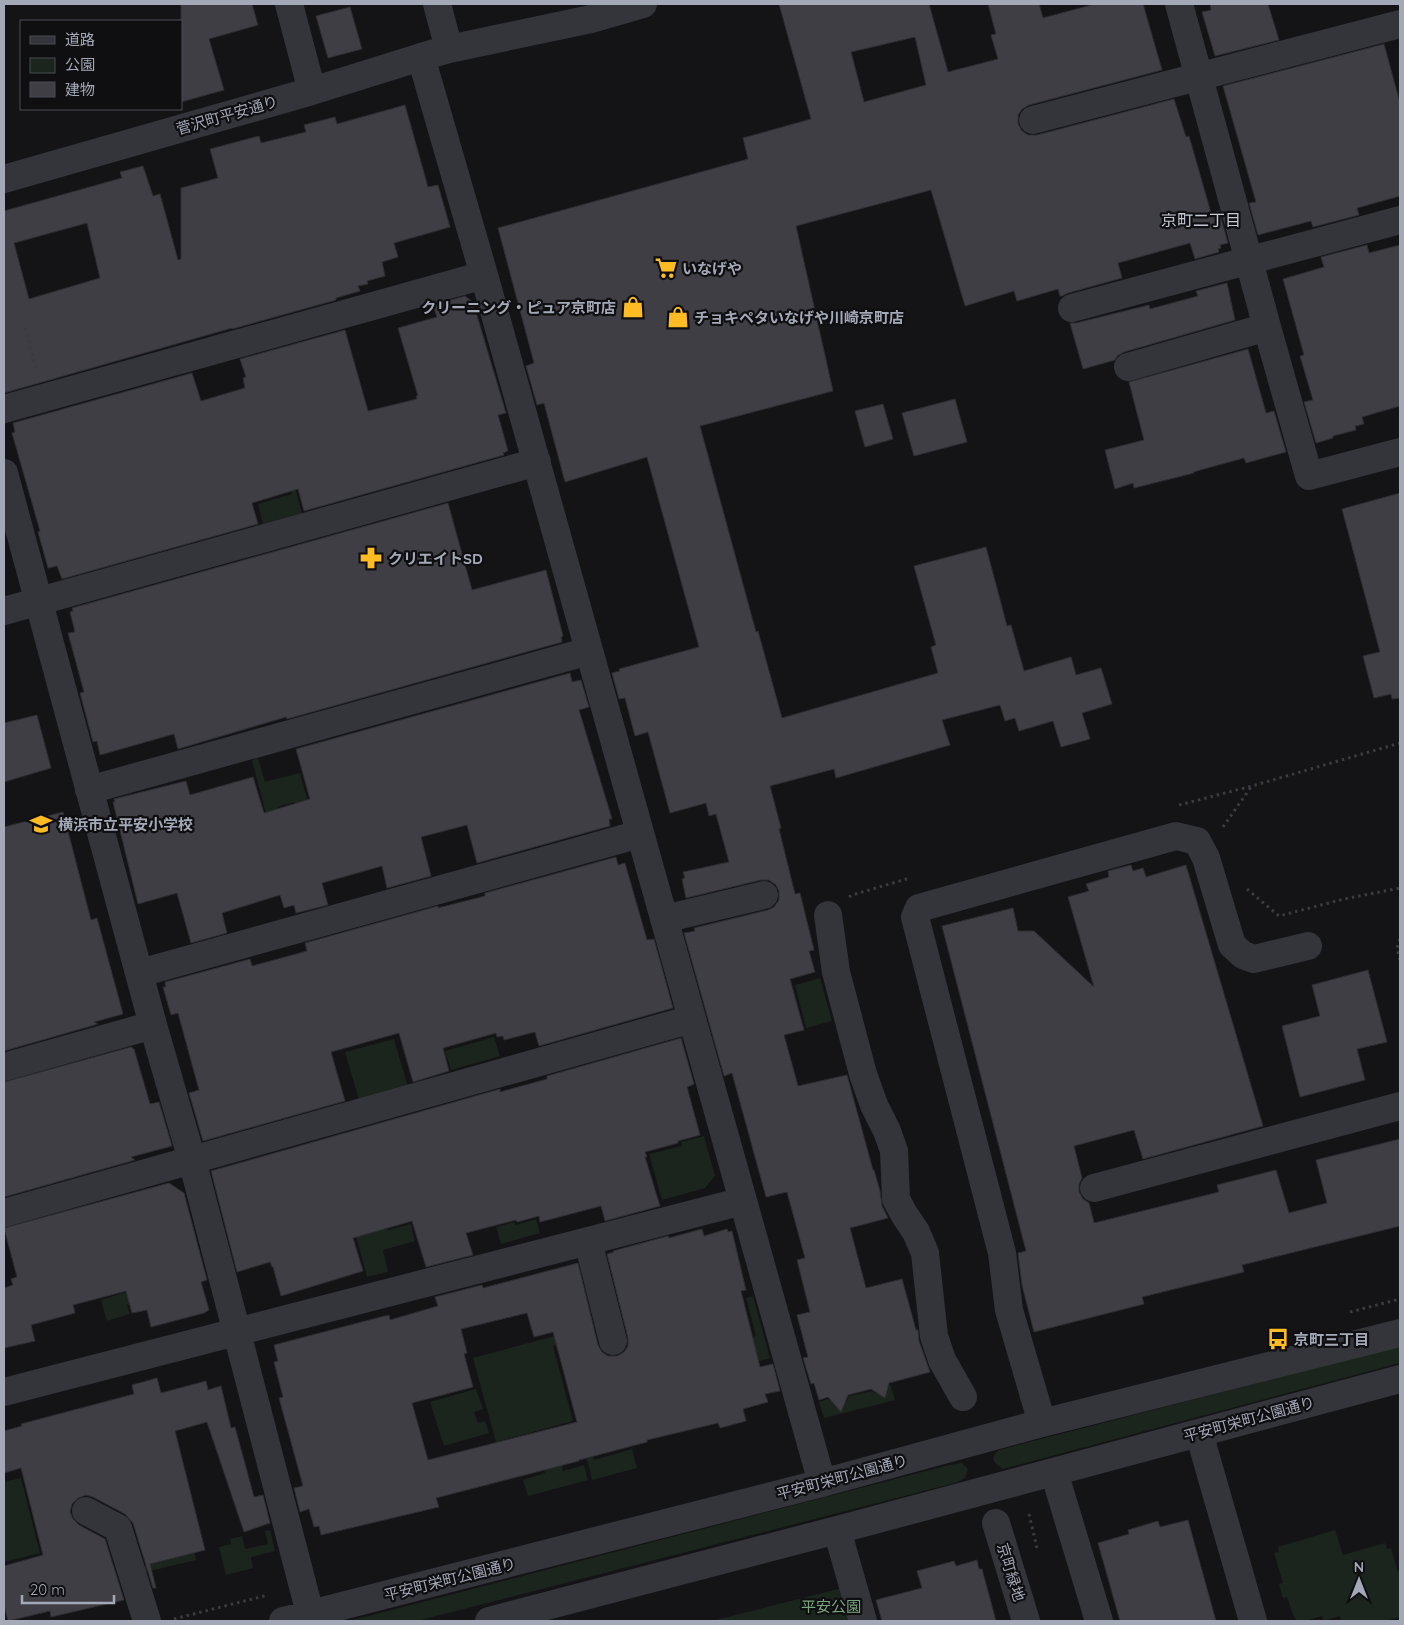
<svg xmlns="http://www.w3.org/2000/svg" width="1404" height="1625" font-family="Quicksand,'Noto Sans JP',sans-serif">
<rect width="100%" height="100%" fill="#141416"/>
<path fill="#1b241d" d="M289,466l13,47 -39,11 -5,-20 34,-10 -7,-26z
M258,758l7,24 35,-9 8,29 -12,4 -1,-4 -18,5 1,4 -12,3 -14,-54z
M820,978l12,43 -26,7 -11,-43z
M494,1037l6,19 -49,14 -6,-19z
M394,1039l14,48 -49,13 -14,-48z
M704,1136l11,40 -10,12 -43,12 -13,-46 33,-8 -1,-4z
M536,1219l4,14 -39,11 -5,-17 18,-5 2,3z
M411,1224l4,17 -32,9 5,22 -21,5 -11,-41 30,-8 2,2z
M133,1290l9,11 -15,4 3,9 -23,7 -6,-21z
M753,1296l17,62 -68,19 -7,-24 61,-17 -10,-38z
M592,1326l2,8 -41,12 20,75 -77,21 -23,-84z
M1400,1346v17l-397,106 -6,-4 -4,-5 1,-5 5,-5z
M890,1384l5,16 -71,18 -5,-16 9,-3c6,5 11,6 18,3l3,-6 23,-5c8,5 14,1 18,-7z
M476,1389l7,20 -9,3 4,11 7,-2 4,12 -45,13 -14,-44z
M632,1449l5,19 -45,12 -7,-29 6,-1 3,10z
M560,1459l3,12 21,-6 4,15 -60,16 -5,-16 22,-7 -2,-10z
M962,1463l6,6 -3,9 -10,5 -538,138h-68l600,-156z
M21,1478l19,75 -36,9v-80z
M270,1530l5,21 -24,6 2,11 -27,7 -7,-28 12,-3 -1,-5 12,-3 3,13 23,-5 -3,-13z
M1335,1530l8,25 42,-12 2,6 4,-1 7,24 2,-1v46l-16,4h-43l-1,-5 -17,5 -1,-5 -17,5h-8l-4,-6 -6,-18 -4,1 -4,-14 4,-1 -9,-30 5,-1 -1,-5z
M193,1547l3,13 -54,13 -1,-6 33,-9 -1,-4z
M842,1588l9,33h-139z"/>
<path fill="#3e3e44" stroke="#2e2e32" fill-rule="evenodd" d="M181,4h71l6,21 -49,14 15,51 -43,12z
M779,4h150l19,68 50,-13 -7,-24 5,-1 -8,-30h51l4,14 52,-14h48l19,66 -133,35 -7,4 -4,6v9l4,7 6,4h9l137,-36 12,38 3,-1 22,77 8,-2 9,32 -8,2 1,3 -3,1 1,3 -24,7 -5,-16 -72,20 4,15 -54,15 -6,3h-2l-2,-7 -41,12 -3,-10 -49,15 -34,-116 -135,36 37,165 -133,35 56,206 2,-1 24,87 156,-45 -7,-26 5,-2 -22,-79 72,-19 21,79 4,-1 13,46 47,-14 5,18 25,-7 11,36 -30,9 8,26 -29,8 -8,-26 -34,10 -4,-13 -10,3 -5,-16 -58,15 8,25 -114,33 -2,-9 -64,17 11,42 -2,1 16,65 5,-1 14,57 -5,1 6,21 -25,7 14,51 -20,5 14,51 49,-11 26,95h1l6,21 2,15 6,12 -38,10 16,60 36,-9 14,51h2l1,11 11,31 -41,11 -4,15 -14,-9 -23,6 -7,17 -13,-15 -9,3 -5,-17 -3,1 -8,-26 5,-1 -11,-42 13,-3 -13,-52 8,-2 -18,-66 -21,5 -34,-124 -8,3 -40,-143 11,-2 -1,-3 74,-18 6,-3 5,-7v-9l-3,-6 -7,-5h-8l-75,18 -4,-19 3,-1 -2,-6 46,-10 -13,-48 -7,2 -3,-13 -36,10 -22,-81 -13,4 -10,-38 -6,1 -7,-26 8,-2 -1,-2 80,-22 -52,-190 -82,25 -21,-79 -7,2 -11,-39 8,-3 -36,-135 250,-69 -5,-21 68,-19zM915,37l11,48 -62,17 -13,-50z
M1210,4h58l11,36 -64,16 -13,-44 9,-2z
M350,7l12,42 -34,9 -12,-42z
M1384,44l16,59v93l-43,12 2,7 -46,12 -2,-6 -53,14 -9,-32 7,-1 -33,-116z
M405,105l23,82 10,-2 12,42 -56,16 4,14 -16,5 3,14 -18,5 1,3 -10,2 2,5 -24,7v2l-104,29v-1l-228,65v-182l118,-33 -2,-6 23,-6 10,30 7,-2 18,66 3,-1v-71l37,-10 -8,-29 49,-13 2,7 45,-11 -2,-7 31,-8 2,7zM87,223l13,55 -71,21 -15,-56z
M1367,245l2,8 31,-8v161l-38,11 2,7 -9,2 1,4 -23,6v2l-17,5 -12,-41 9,-2 -13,-44 4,-1 -21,-76 41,-12 -3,-10z
M1227,283l8,37 -111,32 -7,4 -2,4 -32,9 -13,-46h6l73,-18 1,4 48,-13 -2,-5z
M465,296l8,6 33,111 -8,2 10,36 -5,2 1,2 -200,56 -6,-22 -46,14 6,21 -196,55 -5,-13 -9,2 -10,-36 2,-1 -28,-98 3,-1 -2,-9 179,-50 9,28 44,-13 -2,-10 3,-1 -6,-18 105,-29 23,81 49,-12 -1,-3h2l-20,-68 39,-11 -4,-12z
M1248,349l18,64 8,-2 12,41 -40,11 -2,-5 -51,14 1,1 -60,15 -1,-5 -18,6 -10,-39 39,-10 -15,-58z
M955,399l12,43 -53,14 -12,-43z
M883,404l10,35 -28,8 -10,-36z
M1400,493v205l-8,1 -1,-5 -17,4 -11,-42 17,-4 -38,-143z
M448,503l24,87 74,-20 17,66 -2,1 1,5 -275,77 -1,-2 -108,32 -4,-15 -74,21 -3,-14 -4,1 -13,-49 4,-1 -16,-59 7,-1 -5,-20 3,-1 -1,-3z
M570,673l2,9 9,-2 8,27 -10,3 33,109h-3l1,7 -133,37 -10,-38 -46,12 10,39 -44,12 -5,-22 -60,17 6,22 -32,8 -2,-8 -10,3 -4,-13 -58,18 5,20 -36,10 -14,-50 -39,11 -25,-102h2l-1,-3 72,-18 4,14 63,-18 11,36 46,-14 -14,-50z
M37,715l14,53 -47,14v-59z
M63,812l28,108 6,-2 26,96 -29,8 4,2 -94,27v-224z
M616,857l2,8 7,-2 22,77 7,-1 19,69 -134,38 -4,-14 -31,8 -1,-4 -6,1 -1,-4 -53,15 6,23 -36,11 -14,-49 -68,19 14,49 -142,40 -14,-48 10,-3 -21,-77 -7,2 -8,-28h3l-1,-5 85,-23 2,7 55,-15 -2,-8 133,-37v2l47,-12v-3z
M1131,865l2,6 10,-3 3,9 40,-12 77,261 -120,33 -9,-29 -60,16 8,32 -3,6v8l4,7 6,4 5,20 125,-31 -2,-7 59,-15 13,43 38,-10 -11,-43 84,-21v87l-158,39 2,7 -102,25 2,7 -110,28 -12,-47 -4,-32 8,-2 -84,-325 71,-18 5,23h16l60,56 -26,-90 21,-6 -3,-7 23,-7 -1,-6z
M1368,970l19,72 -30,7 8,31 -65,17 -18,-71 38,-10 -8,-31z
M681,1038l13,46 -7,3 13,48 -22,6v2l-33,9 2,5h-2l15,49 -55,15 -4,-15 -61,16 -1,-6 -22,6 -1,-2 -50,13 7,22 -47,12 -14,-46 -59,17 10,33 -82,25 -8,-29h-1l-2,-5 -33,10 -26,-101 289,-82v3l47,-13v-3z
M131,1047l3,2 16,55 9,-2 13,44 -41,11 4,3 -131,37v-115z
M169,1183l15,10 23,87 -6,2 8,28 -5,3 -53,14 -4,-17 -15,3 -6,-22 -53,14 2,8 -44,12 4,16 -31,7v-60l9,-3 -2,-6 6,-2 -13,-49z
M702,1229l2,7 23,-7 1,3 4,-1 14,59 -5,1 19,76 13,-3 7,27 -15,3 3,8 -25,7 3,12 -26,7 -2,-5 -71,17v2l-68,18v1l-143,37 3,9 -118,28 -2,-9 -5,1 -5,-18 -9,3 -6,-24 9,-2 -24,-88 4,-1 -9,-35 4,-1 -4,-16 103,-27 12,-3 1,5 48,-14 -3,-9 47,-12 1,3 95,-25 20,82 4,7 6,4h9l7,-4 4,-6v-8l-21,-84 7,-2 -1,-1 55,-15 1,2zM527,1313l7,24 19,-5 24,90 -149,38 -16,-57 61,-16 -9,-33 3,-1 -6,-24z
M157,1378l4,15 45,-12 2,9 13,-4 10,42 4,-1 19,70 9,-2 7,28 -26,9 -37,-110 -32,9 30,119 -55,14 6,24h-3l-20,-65 -8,-9 -32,-17 -7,-2 -8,3 -6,6 -2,8 3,7 6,6 26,14 19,61 -73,17 -1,-6 -42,10 -4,-16v-39l39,-11 -22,-87 -17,5v-42l18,-5 -1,-2 113,-30 -2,-9z
M1188,1520l28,101h-96l-22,-78 31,-9 -1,-4 30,-9 2,6z
M977,1560l2,9h3l14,52h-114l-6,-21 46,-12 -5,-17 37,-10 2,5z"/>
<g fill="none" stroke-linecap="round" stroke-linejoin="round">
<path stroke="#3a3c42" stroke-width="3" stroke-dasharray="2.5 4" stroke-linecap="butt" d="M25,328l12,42
M1179,805l73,-19 148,-43
M1223,827l28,-40
M1247,889l32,27 65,-17 56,-11
M849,897l3,-2 58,-17
M1400,939l-3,9 3,12
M1350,1312l50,-13
M1029,1514l8,34
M174,1619l94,-24"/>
<path stroke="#34353b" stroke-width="28" d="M289,4l23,87
M437,4l12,45
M1179,4l88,323 42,149 91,-24
M421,57l63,218 338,1208
M1033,120l367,-96
M4,179l308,-88 109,-34 28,-8 142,-30 52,-15
M1072,308l328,-88
M1128,367l139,-40
M4,409l480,-134
M4,473l149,552 39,135 120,461
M4,611l533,-149
M89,790l500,-139
M828,915l8,57 27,102 11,31 13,26 7,20 2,48 8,15 12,18 9,21 9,83 8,24 21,37
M664,919l100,-24
M140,973l500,-139
M4,1067l149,-42
M1094,1188l306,-82
M4,1213l688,-194
M588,1241l25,100
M4,1392l739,-191
M1042,1423l-33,-113 -7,-57 -87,-336 4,-9 257,-72 21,5 9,17 26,87 11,10 11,4 54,-13
M1199,1433l54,188
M1054,1472l45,149
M86,1511l32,17 29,93
M996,1523l30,98
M837,1530l26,91
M283,1621l539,-138 220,-60 358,-90
M489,1621l348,-91 563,-151"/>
</g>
<defs>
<g id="supermarket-bare" transform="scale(1.725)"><path d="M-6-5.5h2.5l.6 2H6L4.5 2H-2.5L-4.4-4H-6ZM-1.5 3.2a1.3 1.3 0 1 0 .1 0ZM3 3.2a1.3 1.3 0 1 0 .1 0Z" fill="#ffbb23" stroke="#0f0f11" stroke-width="2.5" paint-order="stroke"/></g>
<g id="shop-bare" transform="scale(1.725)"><path d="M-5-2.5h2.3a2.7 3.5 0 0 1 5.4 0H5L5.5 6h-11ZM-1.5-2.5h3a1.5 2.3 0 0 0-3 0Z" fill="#ffbb23" stroke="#0f0f11" stroke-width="2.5" paint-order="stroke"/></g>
<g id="pharmacy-bare" transform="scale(1.725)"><path d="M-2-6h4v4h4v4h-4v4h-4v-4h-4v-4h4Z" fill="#ffbb23" stroke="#0f0f11" stroke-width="2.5" paint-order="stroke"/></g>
<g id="school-bare" transform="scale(1.725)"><path d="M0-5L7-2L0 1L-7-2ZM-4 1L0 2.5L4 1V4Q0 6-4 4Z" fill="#ffbb23" stroke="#0f0f11" stroke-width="2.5" paint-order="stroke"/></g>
<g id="bus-bare" transform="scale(1.725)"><path d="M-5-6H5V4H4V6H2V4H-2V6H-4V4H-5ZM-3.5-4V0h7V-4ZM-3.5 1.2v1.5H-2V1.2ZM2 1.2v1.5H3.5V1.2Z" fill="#ffbb23" stroke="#0f0f11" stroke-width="2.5" paint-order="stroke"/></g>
</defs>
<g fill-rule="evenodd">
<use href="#supermarket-bare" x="666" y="268"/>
<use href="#shop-bare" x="633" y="307"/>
<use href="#shop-bare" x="678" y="317"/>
<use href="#pharmacy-bare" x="371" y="558"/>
<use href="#school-bare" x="41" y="824"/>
<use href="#bus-bare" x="1278" y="1339"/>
</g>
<g text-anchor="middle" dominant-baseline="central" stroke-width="4.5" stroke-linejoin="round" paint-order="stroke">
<g font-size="15" fill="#a4a9b8" stroke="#0f0f11">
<text transform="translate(227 115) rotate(-16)">菅沢町平安通り</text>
<text transform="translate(1249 1419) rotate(-15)">平安町栄町公園通り</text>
<text transform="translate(842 1477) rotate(-15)">平安町栄町公園通り</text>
<text transform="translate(1011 1572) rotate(73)">京町緑地</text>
<text transform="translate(450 1579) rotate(-14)">平安町栄町公園通り</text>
</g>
<g font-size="15" font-weight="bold" fill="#a4a9b8" stroke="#0f0f11" text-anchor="start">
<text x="682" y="268">いなげや</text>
<text x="616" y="307" text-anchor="end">クリーニング・ピュア京町店</text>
<text x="694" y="317">チョキペタいなげや川崎京町店</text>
<text x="388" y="558">クリエイトSD</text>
<text x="58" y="824">横浜市立平安小学校</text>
<text x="1294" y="1339">京町三丁目</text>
</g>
<g font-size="15" fill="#79a57d" stroke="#0f0f11">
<text x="831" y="1606">平安公園</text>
</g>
<g font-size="16" fill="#c5c9d3" stroke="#0f0f11">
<text x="1201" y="220">京町二丁目</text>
</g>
</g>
<rect width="1404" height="1625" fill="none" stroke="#a4a9b8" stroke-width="10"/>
<rect x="20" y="20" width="162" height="90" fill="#0f0f11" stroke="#4b4d54"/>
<rect x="30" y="36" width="25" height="8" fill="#34353b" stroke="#4b4d54"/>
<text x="65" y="45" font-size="15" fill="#a4a9b8">道路</text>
<rect x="30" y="58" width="25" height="15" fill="#1b241d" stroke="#4b4d54"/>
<text x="65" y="70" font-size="15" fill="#a4a9b8">公園</text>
<rect x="30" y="82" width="25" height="15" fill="#3e3e44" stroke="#4b4d54"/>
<text x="65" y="95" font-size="15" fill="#a4a9b8">建物</text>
<g transform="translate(1359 1580)" stroke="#0f0f11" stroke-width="4" paint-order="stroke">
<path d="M0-4L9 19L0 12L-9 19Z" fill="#a4a9b8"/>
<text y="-8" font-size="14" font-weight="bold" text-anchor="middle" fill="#a4a9b8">N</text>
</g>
<path d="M22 1595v8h92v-8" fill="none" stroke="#a4a9b8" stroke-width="2.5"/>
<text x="30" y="1595" font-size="15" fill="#a4a9b8" stroke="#0f0f11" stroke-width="4" paint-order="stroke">20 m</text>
</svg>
